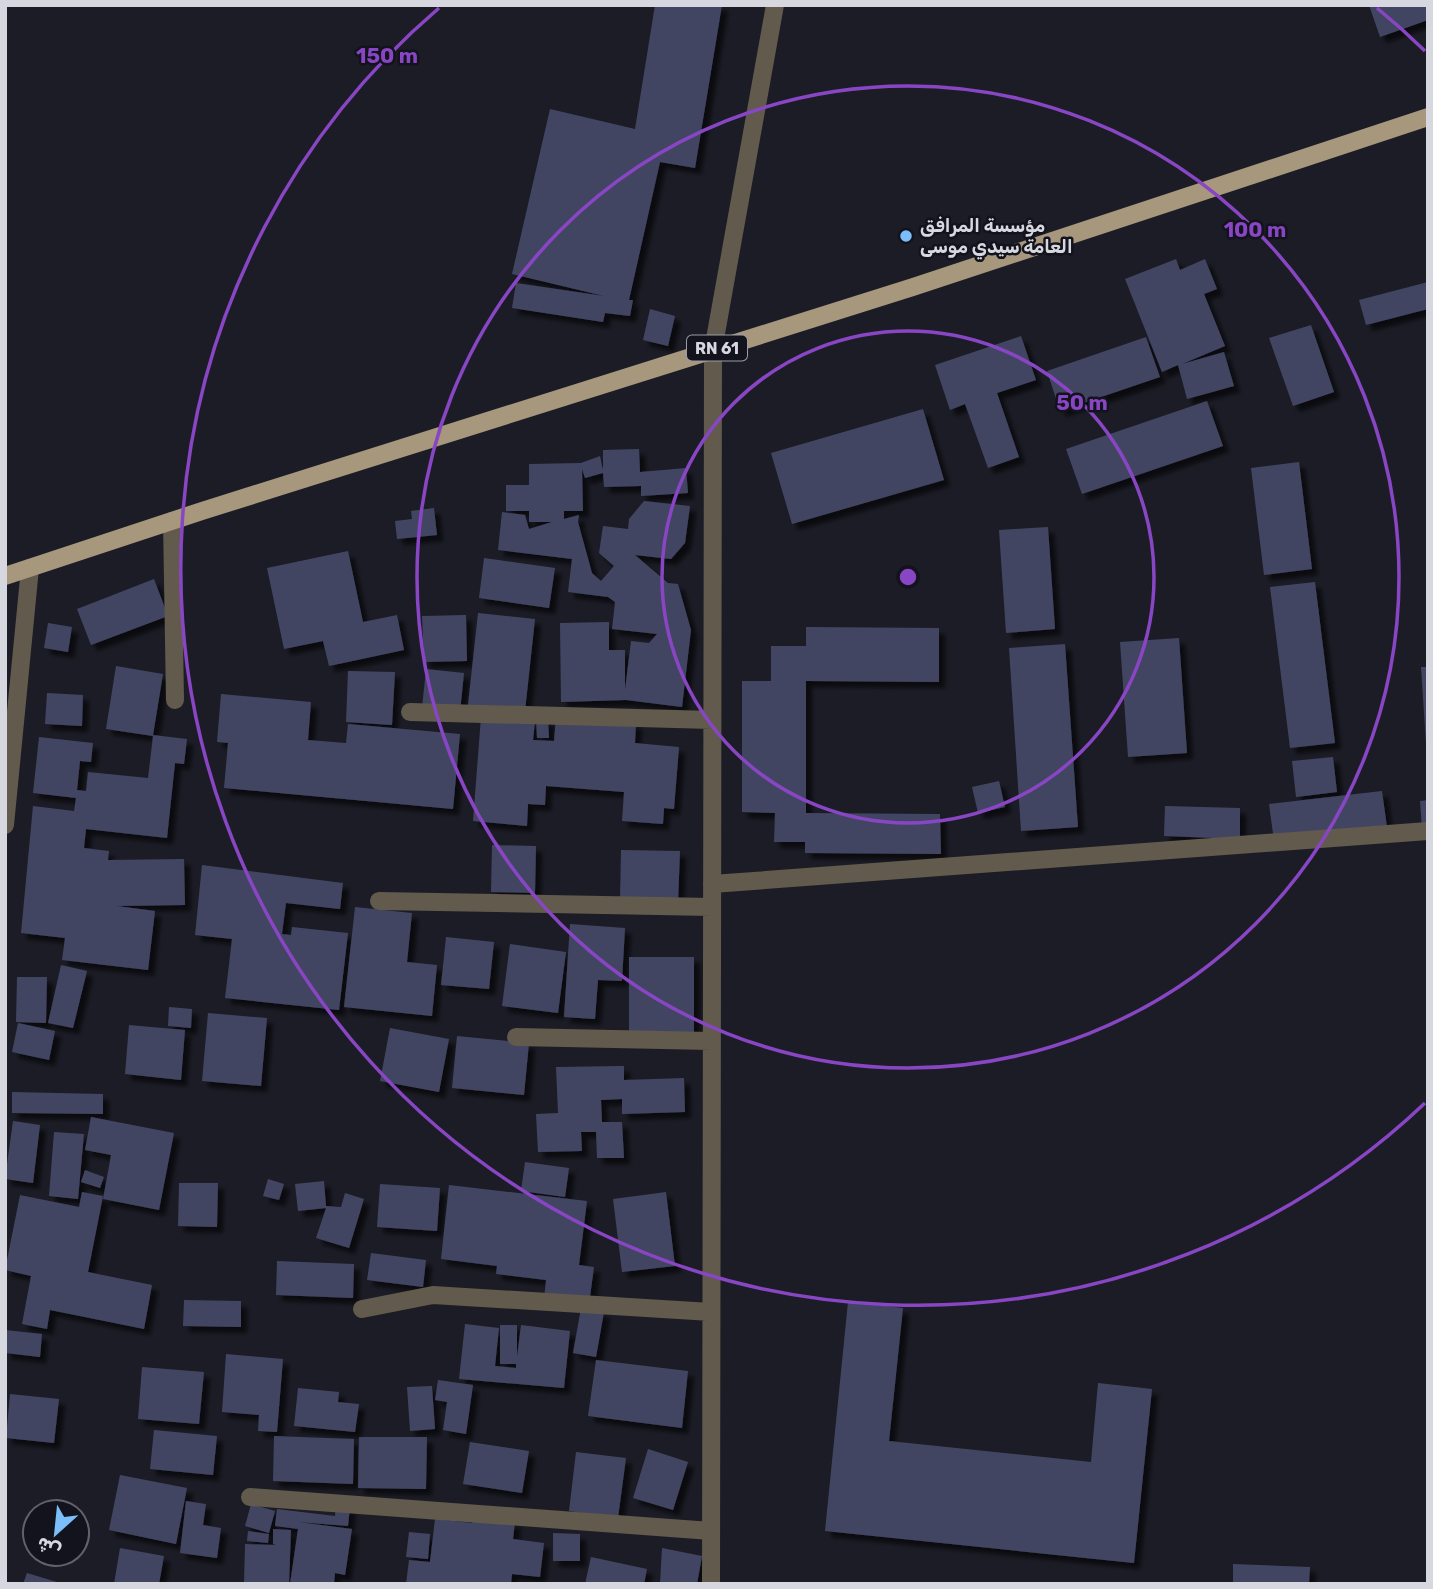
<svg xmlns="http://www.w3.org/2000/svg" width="1433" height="1589" font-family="Rubik,Cairo,sans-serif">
<defs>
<filter id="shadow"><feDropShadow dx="6" dy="6" stdDeviation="2" flood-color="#0009"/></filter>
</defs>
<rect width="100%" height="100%" fill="#1b1c25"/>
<path fill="#434562" filter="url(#shadow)" d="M655,5h67l-27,163 -35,-6 -31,138h4l-3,16 -25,-3 -2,9 -91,-14 4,-25 88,13 -92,-22 38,-165 85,20z
M1369,5h59v15l-48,17z
M1176,259l4,11 25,-11 12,30 -13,5 21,52 -43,18 42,-12 10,34 -47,13 -9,-34 -16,7 -37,-93z
M1428,282v27l-62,16 -7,-25z
M650,309l25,7 -7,30 -25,-6z
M1311,325l23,67 -41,14 -24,-68z
M1021,336l15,44 -39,13 22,64 -31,11 -23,-64 -15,6 -15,-45z
M1146,337l14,40 -100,34 -13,-40z
M1207,401l16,45 -141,48 -16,-45z
M923,409l21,71 -152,44 -21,-71z
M639,449l1,23 46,-4 2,25 -47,3v-10l-37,1 -1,-14 -18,5 -3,-9 1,42h-19v8l15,-4 -1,7 14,51 9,8 13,-15 -15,-13 4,-27 25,3 1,-10 15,-18 46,5 -5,37 -14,16 -36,-4 33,28 10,1 13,46 -9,77 -56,-7 -65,2 -1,-79 49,-1v28h16v40l6,-49 18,2 8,-9 -45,-5 3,-27 -7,-5 -40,-5 4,-33 -74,-9 4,-38 23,3 4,14 23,-7h-23v-11h-23v-26h23v-21l52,-1 19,-7 3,14v-20z
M1299,462l13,107 -48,6 -13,-107z
M434,508l3,27 -40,4 -2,-18 17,-2 -1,-8z
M1048,527l7,102 -49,4 -7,-103z
M348,551l15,71 34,-7 7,35 -75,16 -6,-25 -39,8 -17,-81z
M484,558l71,10 -6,40 -70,-10z
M154,579l14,37 -77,29 -14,-36z
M1315,582l20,161 -45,5 -20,-161z
M478,613l57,6 -10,92 -57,-6z
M466,615l1,46 -43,1 -2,-46z
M48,623l24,4 -4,25 -24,-4z
M806,627l133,1v54l-133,-1v132l134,1 1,40 -136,-1v-11h-31l1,-29 -33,-1v-131h29v-35h35z
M1179,638l8,115 -59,4 -8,-115z
M1065,644l13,183 -57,4 -12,-183z
M116,666l47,8 -10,61 34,4 -3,25 -9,-1 -8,75 -81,-9 -2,19 25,3 -1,9 76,-1 1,46 -68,1 38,5 -7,59 -86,-10 3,-22 -44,-5 12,-127 41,5 2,-13 -43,-5 6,-56 54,6 -2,19 -11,-1 -3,29 9,1 2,-19 60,6 5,-42 -47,-7z
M1421,667h7v76l-2,1z
M426,669l38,4 -4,39 -38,-4z
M348,671l47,1 -3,53 -46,-3z
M47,693l36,2 -1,31 -37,-2z
M221,694l90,8 -3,38 38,3 2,-19 112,10 -7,75 -229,-21 4,-45 -11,-1z
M481,717l54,4 -2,19 21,1 2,-24 80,6 -1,20 44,4 -5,62 -10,-1 -1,16 -41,-3 2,-29 -78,-6 -1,19 -17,-1 -1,22 -54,-5z
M536,719h12l1,19h-12z
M1333,757l4,35 -41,5 -4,-36z
M999,781l6,26 -27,6 -6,-26z
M1382,791l5,36 -113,14 -5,-37z
M1428,800v28l-6,1 -2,-28z
M1165,806l75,2v31l-76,-3z
M492,845l44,1 -1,47 -44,-1z
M621,850l59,1 -2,52 -58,-2z
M202,865l141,18 -3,26 -54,-6 -4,31 9,1 1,-8 56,6 -9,77 -114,-12 7,-59 -37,-4z
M355,907l57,6 -5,49 30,3 -5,51 -88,-9z
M570,924l55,4 -3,53 -24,-1 -3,39 -31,-2z
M446,937l48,5 -5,47 -48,-4z
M510,944l56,8 -8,61 -56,-7z
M629,957h65v80h-65z
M61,965l26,6 -14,57 -25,-5z
M17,977h30l-1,46 -30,-1z
M169,1007l23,2 -1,19 -23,-2z
M208,1013l59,5 -6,68 -59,-5z
M18,1023l37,8 -6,29 -37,-8z
M129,1025l56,5 -4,50 -56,-6z
M390,1028l59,11 -10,53 -59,-11z
M457,1036l72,7 -5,52 -72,-7z
M624,1066v14l60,-2 1,34 -63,2v-15l-21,1 1,22h20l2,36h-27l-1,-26h-15l1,19 -44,1 -2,-38 22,-1 -2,-46z
M12,1092l91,2v20l-91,-1z
M91,1117l83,16 -15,77 -56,-11 8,-44 -26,-5z
M13,1121l27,4 -7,58 -28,-4z
M54,1132l30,2 -6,65 -29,-3z
M525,1162l44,6 -4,29 -44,-6z
M85,1170l19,7 -4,11 -19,-6z
M268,1179l16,5 -5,16 -16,-4z
M324,1181l2,25 15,1 4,-14 19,6 -15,49 -33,-10 10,-30 -28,3 -3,-27z
M179,1183h39l-1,44 -39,-1z
M380,1184l60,4 -3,43 -60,-4z
M449,1185l138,16 -8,64 15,2 -5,37 -45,-5 2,-19 -50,-6 1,-8 -56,-7z
M82,1192l21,4 -15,76 64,13 -8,44 -94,-19 -3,19 -25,-5 9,-48 -26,-6 15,-75 59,12z
M666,1192l9,74 -53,6 -9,-73z
M371,1253l55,7 -3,27 -56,-7z
M277,1261l77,3 -1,34 -77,-3z
M184,1300l57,1v26l-58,-1z
M848,1302l55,6 -14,133 202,21 7,-79 54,6 -18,174 -309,-32z
M581,1308l23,4 -8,45 -23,-4z
M465,1324l34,4 -4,38 21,2v-4h-16v-39h17v32l4,-32 49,6 -6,57 -105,-9z
M5,1330l37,4 -2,23 -35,-4z
M226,1354l57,5 -6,73 -19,-1 1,-16 -37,-3z
M596,1360l92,11 -6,57 -94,-12z
M142,1367l62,5 -5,52 -61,-5z
M438,1380l35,5 -7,49 -23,-4 4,-28 -12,-2z
M432,1386l3,43 -25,2 -3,-44z
M298,1388l41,4 -1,10 21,2 -4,28 -61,-6z
M10,1394l49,5 -5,44 -48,-5z
M154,1430l63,6 -4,39 -63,-6z
M274,1436l80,3 -1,45 -80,-3z
M359,1437h68l-1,52 -68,-1z
M470,1442l59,9 -7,42 -59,-9z
M648,1449l40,13 -15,48 -40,-12z
M576,1452l50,6 -8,60 -49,-7z
M120,1475l67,13 -11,56 -67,-14z
M186,1501l20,3 -3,21 18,3 -4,30 -37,-5z
M251,1504l24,7 -6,22 -24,-7z
M336,1505l14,2 -2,19 -50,-4 54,7 -7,46 -10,-2 -1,11h-44l8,-55 -23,-3 2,-17 58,7z
M473,1518l42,4 -2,17 31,4 -4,34 -28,-3 -1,10h-105l3,-24 21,2 5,-43 37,4z
M273,1529l18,1 -2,54h-45l1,-40 31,1 -3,-1z
M248,1531l21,3 -1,9 -21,-2z
M409,1532l21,2 -2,25 -22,-2z
M553,1533l27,1v27h-27z
M120,1548l44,8 -5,28h-45z
M662,1548l40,8 -5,28h-37z
M591,1557l56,12 -3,15h-59z
M1233,1564l77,3 -1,17h-76z
M27,1573l33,10v1h-37z"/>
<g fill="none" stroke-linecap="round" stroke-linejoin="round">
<path stroke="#615a4d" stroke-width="18" d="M172,521l3,179
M410,712l302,8
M5,825l25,-257
M712,884l716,-53
M379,901l333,6
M516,1037l195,4
M362,1309l71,-14 278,17
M250,1497l461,34
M711,1584l2,-1234 62,-345"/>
<path stroke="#a6977d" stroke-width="18" d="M5,576l197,-65 711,-224 515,-170"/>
</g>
<g fill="none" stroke="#8946c4" stroke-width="3.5">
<circle cx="908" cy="577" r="246"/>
<circle cx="908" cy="577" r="491"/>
<path d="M1425 1103A737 737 0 1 1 439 8M1377 8A737 737 0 0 1 1425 51"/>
</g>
<circle fill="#7cbef9" stroke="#12131c" stroke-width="2.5" cx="906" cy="236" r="7"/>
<g text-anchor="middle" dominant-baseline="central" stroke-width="5" stroke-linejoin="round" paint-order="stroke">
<rect fill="#12131c" stroke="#9c9da4" stroke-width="2" x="687" y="335.5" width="60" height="25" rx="5"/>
<g font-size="16" font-weight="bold" fill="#d7d8df">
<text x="717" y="348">RN 61</text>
</g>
<g font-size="18" font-weight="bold" fill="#d7d8df" stroke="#12131c" text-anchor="start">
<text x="920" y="226">مؤسسة المرافق<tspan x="920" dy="21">العامة سيدي موسى</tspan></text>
</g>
</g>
<circle cx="908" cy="577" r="10" fill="#8946c4" stroke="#12131c" stroke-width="3.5"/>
<g font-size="21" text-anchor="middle" font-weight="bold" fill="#8946c4" stroke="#12131c" stroke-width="5" stroke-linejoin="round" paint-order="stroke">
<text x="387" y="63">150 m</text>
<text x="1255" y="237">100 m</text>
<text x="1082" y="410">50 m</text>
</g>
<rect width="1433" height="1589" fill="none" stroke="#d7d8df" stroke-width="14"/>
<g transform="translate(56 1533) rotate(207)"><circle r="33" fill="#12131c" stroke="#61626a" stroke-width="2"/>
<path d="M0-5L12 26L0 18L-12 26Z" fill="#7cbef9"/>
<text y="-10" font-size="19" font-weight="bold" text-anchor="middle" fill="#d7d8df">ش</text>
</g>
</svg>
